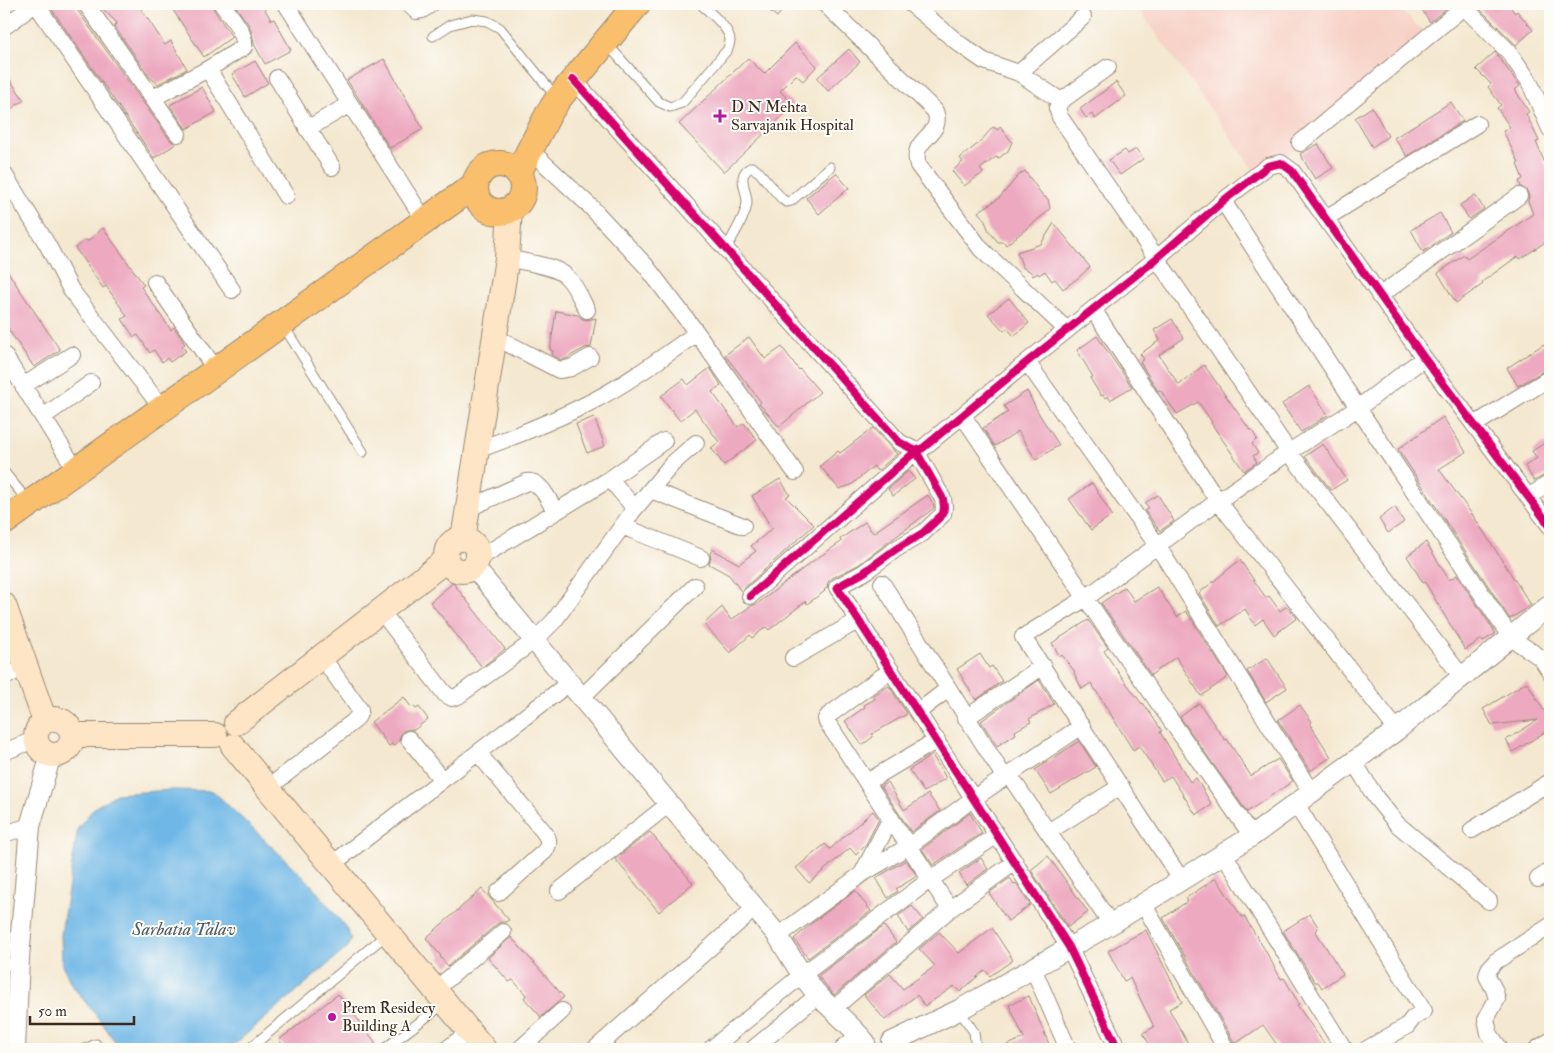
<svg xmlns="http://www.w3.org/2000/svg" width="1554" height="1053" font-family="'IM FELL Double Pica',serif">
<rect width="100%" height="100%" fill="#fdfcf7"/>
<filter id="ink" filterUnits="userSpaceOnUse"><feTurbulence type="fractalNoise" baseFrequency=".02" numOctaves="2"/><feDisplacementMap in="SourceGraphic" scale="10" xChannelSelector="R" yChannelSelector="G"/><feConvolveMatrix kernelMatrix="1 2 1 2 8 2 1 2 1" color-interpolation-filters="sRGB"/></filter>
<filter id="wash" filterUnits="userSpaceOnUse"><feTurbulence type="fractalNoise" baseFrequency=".0096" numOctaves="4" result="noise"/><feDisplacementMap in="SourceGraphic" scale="20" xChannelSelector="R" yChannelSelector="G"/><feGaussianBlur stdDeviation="1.12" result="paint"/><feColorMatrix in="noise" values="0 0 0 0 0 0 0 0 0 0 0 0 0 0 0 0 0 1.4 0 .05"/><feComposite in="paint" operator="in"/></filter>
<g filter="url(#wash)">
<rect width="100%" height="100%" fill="#f4e8d0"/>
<path fill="#f7d1c6" d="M1135,4h259l37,35 -171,139z"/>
<path fill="#6eb7e6" stroke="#547082" d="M172,790l41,1 97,92 36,45 5,11 -4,9 -118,101h-109l-17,-25 -32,-40 -9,-21 -1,-29 17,-106 16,-20 22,-14z"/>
<g id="blocks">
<path fill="#eda9c0" d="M58,4h15l97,136 6,4 -22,14 -103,-150z
M98,4h40l27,41 6,-4 16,28 -29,15 -8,-7 -36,-51 3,-3z
M169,4h43l2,6 18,27 -28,20z
M234,4h28l9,16 3,-1 17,31 -26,14 -11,-20 -2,-11 -3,-8z
M761,4h27l-11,13z
M1418,4h33l-21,18z
M1482,4h26l7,9 2,-2 16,19 -17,15 -38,-38z
M795,43l22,23 -14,15 -7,-6 -16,16 14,14 -70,67 -45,-48 69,-66 16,16z
M849,49l11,13 -32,29 -11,-13z
M1495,52l25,34 -5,4 14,22 -3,2 13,27 -3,1 11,26 3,-1v72l-30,20 -2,-3 -36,26 1,2 -27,19 -18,-30 26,-18 3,4 66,-45 -5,-13 1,-5 -2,-5 -6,-4 -2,-6 4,-2 -6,-15 2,-1 -16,-32 7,-4 -13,-19 4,-3 -13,-18 3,-3 -15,-15z
M384,59l39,70 -33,19 -43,-68z
M255,61l13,22 -23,14 -13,-23z
M4,71l20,29 -20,14z
M1116,82l10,14 -31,23 -3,-5 -6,4 -6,-9z
M202,87l14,25 -30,17 -16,-24z
M1451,102l12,19 -56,35 -13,-18z
M1372,107l16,29 -16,11 -17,-29z
M1000,126l12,16 -4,9 -9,7 -3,-1 -16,12 3,4 -19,13 -12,-15 11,-9 -3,-4 19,-15 14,-16 5,3z
M1318,144l15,24 -18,11 -15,-25z
M1136,149l7,10 -23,16 -11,-15 16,-10 3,4z
M1025,171l18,25 5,3 2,9 -4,5 -40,32 -2,-3h-6l-9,-11 -5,-12 -6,-7 21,-14 20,-23z
M836,173l13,15 -30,26 -13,-16z
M1475,195l9,14 -15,10 -9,-14z
M1440,213l11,19 -28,20 -12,-22z
M1054,223l36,44 -12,11 -15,11 -8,-10 -3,2 -7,-10 -6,4 -1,-2 -5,3 -3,-5 -7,-3 -6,-16 24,-8z
M103,228l41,57 -3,2 30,43 3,-3 11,17 -3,2 4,5 -16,11 -3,-4 -5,4 -8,-12 -4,3 -12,-18 -4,2 -12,-18 5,-3 -21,-30 -3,2 -28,-40 10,-8 3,1z
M4,266l56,84 -26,17 -30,-44z
M1009,298l20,25 -15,13 -7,-8 -3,3 -16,-17z
M556,311l22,4 3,3 5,2 10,-2 -5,29 -6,1 -13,7 -4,3 -7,2 -9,-5 1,-4 -3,-1z
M1172,319l12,19 -25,17 20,30 25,-20 46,65 1,-1 6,10 -5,5 6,9 -5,3 4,6 -13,9 -33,-48 1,-1 -14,-20 -21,12 -17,-24 -2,1 -18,-29 4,-3 -4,-5 20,-14 -6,-10z
M1097,336l35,51 -22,13 -2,-4 -3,2 -2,-3 -2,1 -11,-18 3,-1 -16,-27z
M749,337l16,22 17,-12 17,23 1,-1 20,23 -41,35 -17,-20 -3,-3 2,-2 -36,-47z
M1544,344l6,9v15l-5,2 -27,16 -11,-18z
M710,368l11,17 -9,7 26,35 6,-4 13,17 -33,25 -13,-17 8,-6 -24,-33 -15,12 -19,-25 23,-17 4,6z
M1309,386l19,29 -27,17 -19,-28z
M1027,391l12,23 20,31 -23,15 -18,-29 -23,15 -12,-18 25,-16 -4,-6z
M594,417l11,29 -18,7 -11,-29z
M1443,417l23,35 -27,17 35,48 57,88 -21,14 -112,-170z
M873,428l24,26 -20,17 -3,-5 -23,19 -12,4 -19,-23 18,-15 2,2z
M1545,443l5,7v23l-5,2 -11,6 -9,-15 12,-8 -5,-7z
M1323,444l24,36 -16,10 -26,-34z
M908,471l7,8 -22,17 -5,-7z
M780,479l10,16 -4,2 28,28 -73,66 -12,-16 -20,-11 2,-7 -1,-3 2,-5 27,15 17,-13 -5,-5 22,-18 -6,-5 1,-1 -16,-26z
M1092,483l20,32 -21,15 -22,-31z
M928,495l5,8 1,5 -76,57 -26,13 -4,4 -1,6 -3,2 1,1 -18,13 -1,-3 -37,29 -3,-3 -14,11 -2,-3 -20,18 -26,-29 18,-17 9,13 20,-14 6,-2 56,-43 28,-19 -1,-3 25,-17 8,11z
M1158,495l16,26 -14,10 -15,-20 4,-3 -4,-5z
M1395,507l9,15 -16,11 -9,-14z
M1426,542l23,38 8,-5 36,54 2,5 -12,7 -1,-2 -17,11 -40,-68 -2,1 -16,-27z
M1240,560l26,38 3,-2 11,15 7,-5 10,12 -23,17 -11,-16 -8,6 -10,-16 -26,17 -20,-33z
M453,583l52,66 -23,18 -52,-65z
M1125,587l9,14 23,-14 20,30 9,-6 42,66 -27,19 -25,-39 -25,18 -50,-72z
M1088,620l20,28 -4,3 14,21 24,32 1,-1 19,28 -2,1 30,50 6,-4 16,27 -16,10 -25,-39 -9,5 -23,-35 -6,4 -42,-67 -9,6 -8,-16 1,-1 -13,-17 -2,2 -8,-14z
M980,654l9,14 3,-2 10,15 -26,19 -19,-31z
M1267,658l20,30 -21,14 -19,-31z
M1039,680l15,24 -25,15 2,3 -16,9 1,3 -19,12 -16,-25z
M1527,682l23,39v8l-37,23 -7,-12 32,-20 -46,5 -9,-16z
M889,686l18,28 -35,20 1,3 -11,8 -17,-24 20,-14 -1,-2 11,-6 -2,-4z
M404,697l7,10 2,-1 3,3 3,-2 9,12 -14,11 -6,-1 -5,2 -3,5 -1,5 -6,5 -1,-2 -3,2 -18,-24z
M1199,703l26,37 2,-1 24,37 27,-17 15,22 -46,31 -67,-95z
M1300,705l12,17 -2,2 21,33 -21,14 -32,-51z
M1079,741l17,26 -45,27 -16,-24z
M932,755l14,23 -22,14 -15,-22z
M888,782l16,28 24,-16 12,17 -29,21 -30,-46z
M873,811l6,8 -14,27 -9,9 -6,-7 -41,35 -13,-15 29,-24 5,5z
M970,813l12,20 -49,32 -11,-16z
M650,832l43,51 -34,29 -44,-53z
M1048,856l40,56 -20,15 -37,-57z
M981,858l7,11 -22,16 -7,-12z
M906,860l11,16 -21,13 2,2 -10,7 -12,-20z
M1010,878l4,6 2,-1 14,22 -22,16 -19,-28z
M1216,878l26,39 2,-1 21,34 16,29 3,-1 15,26 -2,1 31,44h-48l-17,-24 -28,19 -72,-126 25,-17 -2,-3z
M482,889l27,31 -4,2h-4l-4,2 -49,42 -8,-9 1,-1 -15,-18z
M855,891l16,20 -63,47 -14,-19 18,-16z
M912,906l11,13 -15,13 -10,-16z
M1310,914l8,13 -2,5 2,3 25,39 -21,14 -4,-6h-3l-32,-51z
M884,926l12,16 -62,53 -16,-19z
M992,928l21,32 -23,16 -5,-6 -25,22 -6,-6 -29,20 -8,-11 -32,25 -21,-25 26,-21 13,15 32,-23 -16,-17 20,-17 20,21z
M1146,930l36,72 -13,7 22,40h-39l-9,-16 11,-6 -24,-49 -6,3 -16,-30z
M511,937l53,60 -23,20 -17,-19 2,-3 -13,-15 -4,2 -21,-24z
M338,994l38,49 -9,6h-81l-7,-9z
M1029,996l22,53h-53l26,-11 -15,-33z"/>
</g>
</g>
<g filter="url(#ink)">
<use href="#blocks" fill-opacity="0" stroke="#988977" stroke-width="1"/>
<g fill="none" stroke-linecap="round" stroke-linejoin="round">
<g stroke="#988977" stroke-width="11">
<path id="service" d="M433,36l17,-11 22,-6 15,2 13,7 56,69
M607,44l52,58 11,5 12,-4 46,-54c0,0 2,-7 2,-8 0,-13 -20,-28 -29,-37
M726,249c6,-12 21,-34 21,-47 0,-13 -12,-28 5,-35l7,5 23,27 4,3 5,-1 39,-34
M283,325l80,127
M4,472l24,29
M4,967l15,-9
M959,1010l15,22 2,17
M85,1049l11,-5
M249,1049l138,-115
M384,1049l61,-46"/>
</g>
<g stroke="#988977" stroke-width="18">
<path id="minor" d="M36,4l196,286
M86,4l92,130
M286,4l139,217
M409,4l7,7 6,-1 9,-6
M825,4l110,107c10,26 -26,26 -17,54l63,84 86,81
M911,4l50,41 23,16 35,12 42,28
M1461,4l48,48 20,29 21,48
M4,27l31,-23
M1108,67l-47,34 -4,7 3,9 229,335 173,225
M208,69l78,127
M1019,73l64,-56
M277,78l55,89
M573,79l326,363 17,9 7,-3 104,-86 129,-103 67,-58 45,-35 13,-3 11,8 132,187 126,168
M153,98l55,-29 36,-22c2,-15 -14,-31 -22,-43
M307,129l43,-25
M1300,143l167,-139
M530,150l60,56 56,60 51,67 98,139
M4,174l43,70 24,46 91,118
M1223,201l135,207 153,230 30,20 9,14
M1326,218l151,-94
M507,258c15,4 49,7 60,19 9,9 14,22 20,33
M155,282l61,88
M1379,296l140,-100
M1093,309l125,192 179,229
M495,337l64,33 12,-2 19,-11
M4,355l72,115
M1027,362l130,183 154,247
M23,386l49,-31
M963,416l147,218 142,202
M43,417l48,-34
M1474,425l76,-47
M477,450c39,-14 77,-29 114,-48 37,-19 72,-45 106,-69
M651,490l92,36
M1528,497l22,-14
M467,509l60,-27c14,-2 22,19 28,29
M632,512l40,-48 24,-21
M622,526l79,32
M479,558l131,-79 54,-38
M882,583l123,195
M750,596l166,-145 27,48 1,8 -1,7 -20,19 -27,16 -33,24 -26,14 232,360 49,102
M381,611l64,83 7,4 6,-2 76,-55 20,-20 74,-103 4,-6v-7l-22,-26
M793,658l66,-38
M891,670l-62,45 -3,4 1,3 123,187
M4,677l22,-10
M581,698l114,-112
M918,712l30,-23
M966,718l77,-52
M409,739l33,41
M4,752l32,-13
M478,753l66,79c5,7 6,11 1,19l-47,42
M1354,762l22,36 21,26 92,77
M1009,775l102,149
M867,782l70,-42
M268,788l86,-67 4,-5 2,-6 -38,-53
M1296,804l128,207 -11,7 -6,8 -40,23
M1472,830l78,-48
M1048,832l73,-46
M4,834l26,-8
M1224,854l120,195
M331,865l238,-182
M862,874l29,-56
M1538,879l12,-8
M1182,881l-159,-244 63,-39 132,-97 71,-49 69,-44 66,-50
M559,891l110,-87
M1144,905l82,144
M778,936l84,-62 47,-28 65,-48 108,-72
M1033,968l35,81
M435,990l68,-58
M833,1009l117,-100 65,-47
M447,1049l22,-17
M520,1049l42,-38
M595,1049l160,-141
M711,1049l91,-74 129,-96 66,-44
M753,1049l65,-54
M842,1049l17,-14
M1500,1049l-11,-16 -3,-14 11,-20 -3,-10 -7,-13 2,-7 7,-8 54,-35
M1537,1049l13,-8"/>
</g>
<g stroke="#988977" stroke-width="22">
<path id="tertiary" d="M474,567l304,369c12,20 24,41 40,59 15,16 33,30 47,47
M892,1042l67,-32 152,-86 141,-88 145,-106 153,-125
M15,1049l4,-91 11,-132 21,-71"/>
</g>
<g stroke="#988977" stroke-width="26">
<path id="secondary" d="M446 555a16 16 0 1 1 32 0a16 16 0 1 1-32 0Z
M463,539l44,-281 3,-49
M4,605l41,116
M36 737a18 18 0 1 1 36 0a18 18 0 1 1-36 0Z
M236,723l210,-163
M73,735h142
M233,746l251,303"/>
</g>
<g stroke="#988977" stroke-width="28">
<path id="primary" d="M475 188a24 24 0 1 1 48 0a24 24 0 1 1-48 0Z
M518,173l31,-60 9,-14 79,-95
M4,522l471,-337"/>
</g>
<use href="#service" stroke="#fff" stroke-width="9"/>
<use href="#minor" stroke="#fff" stroke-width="16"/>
<use href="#tertiary" stroke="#fff" stroke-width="20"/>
<use href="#secondary" stroke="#fde5c5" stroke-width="24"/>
<use href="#primary" stroke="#f9bf6d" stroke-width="26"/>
<g stroke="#fdfcf7" stroke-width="11">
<path id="cycleway" d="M573,79l326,363 17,9 7,-3 104,-86 129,-103 67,-58 45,-35 13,-3 11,8 132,187 126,168
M750,596l166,-145 27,48 1,8 -1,7 -20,19 -27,16 -33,24 -26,14 232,360 49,102"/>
</g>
<use href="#cycleway" stroke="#d6006c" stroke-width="8"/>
</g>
</g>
<g fill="#b5179e" stroke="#fdfcf7" stroke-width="2">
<path d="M717.5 108.5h5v5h5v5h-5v5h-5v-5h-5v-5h5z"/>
<circle cx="332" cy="1017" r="5"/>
</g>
<g text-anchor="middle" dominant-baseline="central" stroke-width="4" stroke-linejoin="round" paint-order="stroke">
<g font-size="16" fill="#3b2a1e" stroke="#fdfcf7" text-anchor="start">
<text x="731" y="107">D N Mehta<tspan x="731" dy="18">Sarvajanik Hospital</tspan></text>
<text x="342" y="1008">Prem Residecy<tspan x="342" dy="18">Building A</tspan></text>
</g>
<g font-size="18" font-style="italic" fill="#4d5b64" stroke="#fdfcf7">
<text x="184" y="929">Sarbatia Talav</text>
</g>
</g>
<rect width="1554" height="1053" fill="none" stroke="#fdfcf7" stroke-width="20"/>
<path d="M30 1016v8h104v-8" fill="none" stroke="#3b2a1e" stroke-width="2.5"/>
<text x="38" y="1016" font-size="15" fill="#3b2a1e" stroke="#fdfcf7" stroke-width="4" paint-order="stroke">50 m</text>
</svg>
